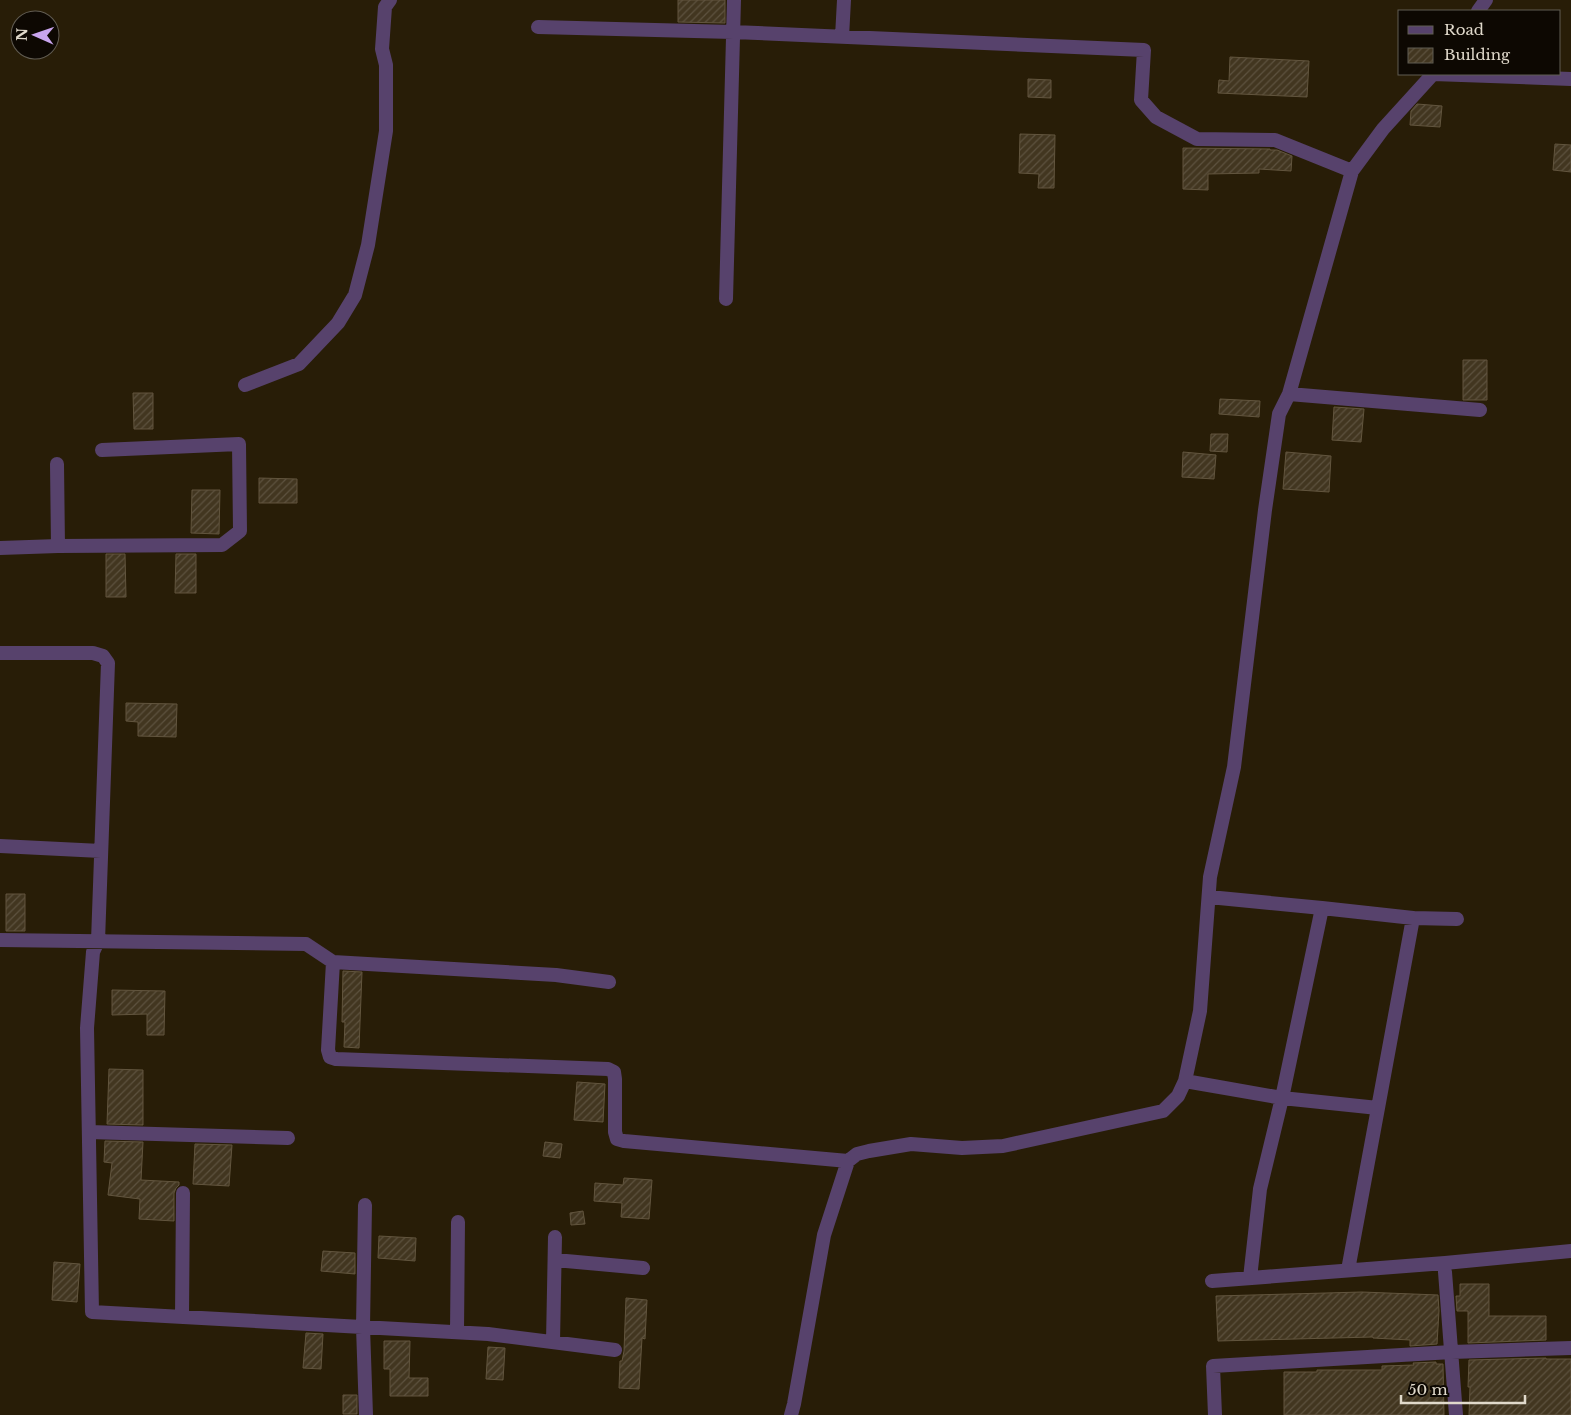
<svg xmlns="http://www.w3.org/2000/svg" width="1571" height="1415" font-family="'Libre Baskerville',serif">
<defs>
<pattern id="building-hatch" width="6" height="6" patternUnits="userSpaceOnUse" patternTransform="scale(1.25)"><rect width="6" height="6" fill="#423620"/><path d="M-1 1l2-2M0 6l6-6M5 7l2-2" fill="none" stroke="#5d523f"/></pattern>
</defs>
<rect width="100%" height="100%" fill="#281d07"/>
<path fill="url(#building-hatch)" stroke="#62553e" d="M678,0h47v23l-47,-1z
M1230,57l79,4 -2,36 -89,-4 1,-13 10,1z
M1028,79l23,1v18l-23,-1z
M1417,104l25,2 -2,21 -30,-2 1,-14z
M1020,134l35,1 -1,53h-16l1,-14 -20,-1z
M1555,144l16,1v27l-18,-2z
M1183,148l87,1v1h7l15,6 -1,15 -32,-2v4l-51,1v16l-25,-1z
M1463,360h24v40h-24z
M133,393h20v36h-19z
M1220,399l40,2 -1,16 -40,-3z
M1334,407l30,2 -3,33 -29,-2z
M1211,434h17l-1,18 -17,-1z
M1183,452l33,3 -2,24 -32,-2z
M1286,452l45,4 -2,36 -46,-3z
M259,478l38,1v24h-38z
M192,490h28l-1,44 -28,-1z
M106,554h19l1,43h-20z
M176,554h20v39h-21z
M126,703l51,1 -1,33 -38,-1v-14l-12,-1z
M6,894h19v37h-19z
M343,971l19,1 -3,76 -15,-1 1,-25h-3z
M112,990l53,1 -1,44h-17v-21l-35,1z
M109,1069l34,1v55l-36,-1z
M577,1082l28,2 -2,38 -29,-2z
M105,1141l38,1 -2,38 38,2v3l-3,3 -2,5v28l-35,-2 1,-20 -32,-4 4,-32 -8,-1z
M545,1142l17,2 -2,14 -17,-2z
M195,1144l37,1 -3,41 -36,-2z
M624,1178l28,2 -3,39 -28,-2 1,-14 -28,-2 1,-18 28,2z
M583,1211l2,13 -14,1 -1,-12z
M379,1236l37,2 -1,23 -37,-3z
M323,1251l32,2v21l-34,-3z
M54,1262l26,2 -3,38 -25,-2z
M1460,1284h29v32h57v24l-78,3v-32h-11l-1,-15h4z
M1362,1292l76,3 1,16 -2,33 -27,2v-6l-37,-2v-1l-155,4 -2,-45z
M626,1298l21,2 -2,39 -3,-1 -3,51 -20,-1 1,-27h2l2,-10z
M306,1333l17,1 -2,35 -18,-1z
M384,1341h26l-1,37h19v18h-38v-27h-6z
M488,1347l17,1 -2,32 -17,-1z
M1546,1358v1h25v56h-102l1,-28h-2l1,-27z
M1436,1362v2h7l1,51h-160v-43h33v-2h65v-4l32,-1 -1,-2z
M343,1395h14v19h-14z"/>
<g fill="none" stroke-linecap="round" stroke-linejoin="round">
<path stroke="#57426c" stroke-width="14" d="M1478,11l8,-11
M538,27l195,5 411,18 -3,50 15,17 41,22 78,1 77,31
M842,37l2,-37
M1433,74l138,5
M726,299l8,-299
M245,385l54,-21 39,-41 17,-28 13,-50 18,-114v-66l-4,-16 3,-42 5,-7
M1289,394l191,16
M57,464l1,82
M0,548l58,-2 164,-1 18,-14 -1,-87 -137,6
M0,653h93l10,3 5,7 -10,278 -5,11 -6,76 5,284 396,22 127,16
M0,846l101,5
M1209,897l113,11 -40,190 -22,91 -10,89
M1322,908l91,10 44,1
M0,940l306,4 27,18 223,13 53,7
M333,962l-5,88 2,7 6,2 272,10 6,3 1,7v53l2,7 7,2 224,20
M1185,1081l97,17 96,10 -30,162
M1378,1108l35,-190
M89,1132l199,6
M365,1205l-2,122 3,88
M555,1260l88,8
M1445,1272l11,143
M1212,1281l233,-18 126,-12
M182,1317l1,-124
M457,1332l1,-110
M553,1342l2,-105
M791,1415l3,-11 30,-169 24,-74 9,-7 12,-3 42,-7 51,4 41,-2 160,-35 15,-15 7,-15 15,-70 10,-134 24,-110 31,-257 14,-96 10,-20 63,-223 31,-42 50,-55
M1215,1415l-2,-49 239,-14 119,-4"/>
</g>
<rect x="1398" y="10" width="162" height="65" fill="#0d0802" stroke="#615c52"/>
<rect x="1408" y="26" width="25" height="8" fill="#57426c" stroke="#615c52"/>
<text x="1444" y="35" font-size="15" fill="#e0d9cb">Road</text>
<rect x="1408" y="48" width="25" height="15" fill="url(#building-hatch)" stroke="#615c52"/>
<text x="1444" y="60" font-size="15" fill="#e0d9cb">Building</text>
<g transform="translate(35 35) rotate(272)"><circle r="24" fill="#0d0802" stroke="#615c52"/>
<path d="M0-4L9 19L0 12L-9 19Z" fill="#c9a5ee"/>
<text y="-8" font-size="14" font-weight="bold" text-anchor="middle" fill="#e0d9cb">N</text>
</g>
<path d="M1401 1395v8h124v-8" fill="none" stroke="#e0d9cb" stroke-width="2.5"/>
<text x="1408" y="1395" font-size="15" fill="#e0d9cb" stroke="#0d0802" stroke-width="4" paint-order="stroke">50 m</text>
</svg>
